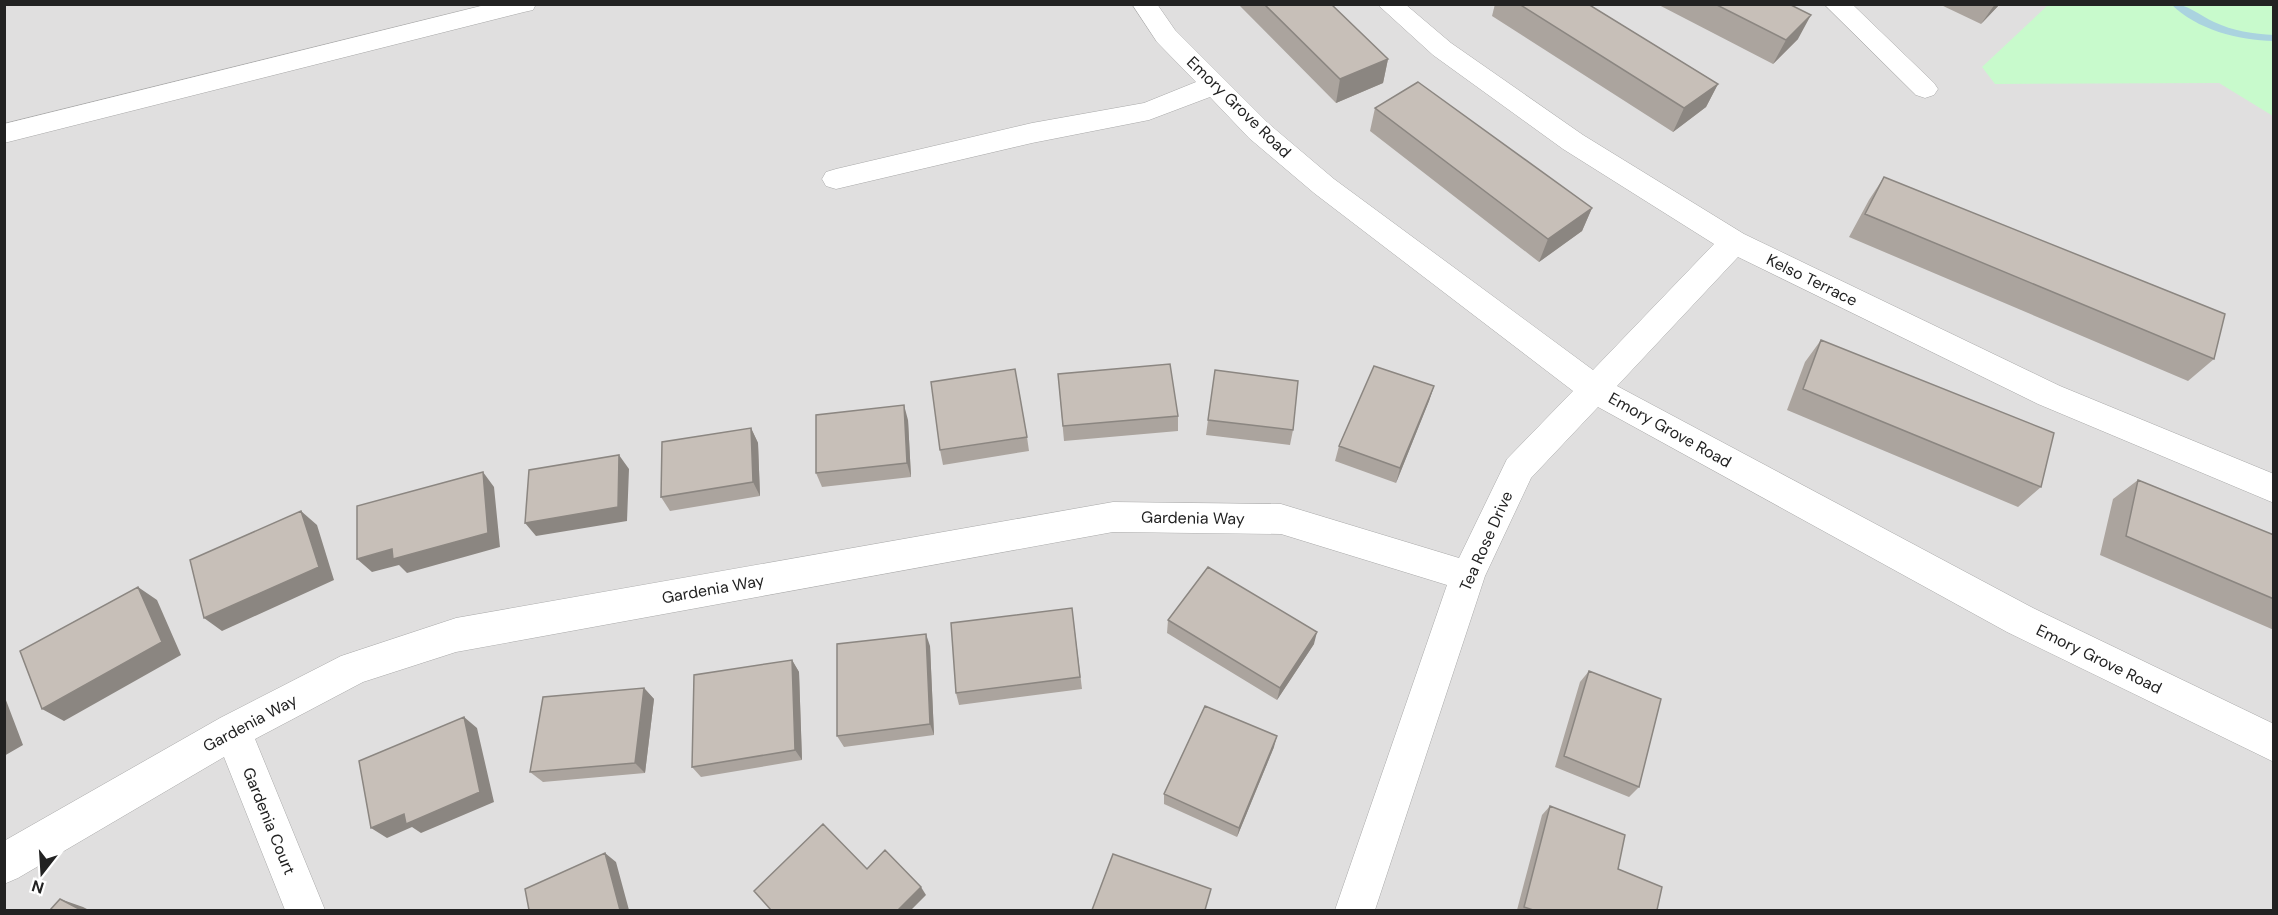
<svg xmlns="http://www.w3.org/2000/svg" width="2278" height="915" font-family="'DM Sans',sans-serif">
<rect width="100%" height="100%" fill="#f2efe9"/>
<path fill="#e0dfdf" d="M5,5h2268v905h-2268z"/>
<path fill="#c8facc" d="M2048,5h225v111l-54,-33 -224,1 -13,-17z"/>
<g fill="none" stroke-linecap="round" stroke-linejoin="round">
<path fill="#aad3df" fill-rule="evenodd" d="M2171,4c17,0 28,11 43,18 19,9 39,12 60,13v6c-36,-1 -77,-11 -103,-37z"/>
<g stroke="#a9a9a9" stroke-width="1">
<path id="minor" d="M489,4h47l-3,6 -9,2 -520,131v-19z
M1132,4h25l18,26 94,94 65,55 259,191 121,-126 -151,-95 -130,-94 -56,-51h28l46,39 132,92 161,99 316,152 214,88v29l-236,-99 -300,-147 -121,129 416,222 241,116v38l-267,-130 -409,-225 -67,71 -46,98 -110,334h-40l112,-325 -166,-51 -168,-2 -657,120 -93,30 -108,57 70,171h-40l-61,-153 -206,121 -14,6v-43l216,-123 121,-62 115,-38 657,-116 168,2 178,54 48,-99 66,-68 -259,-198 -65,-55 -39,-41 -61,23 -117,23 -196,46 -10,-3 -4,-7 4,-7 10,-3 196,-46 112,-20 52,-21 -39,-40z
M1824,4h28l82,79 4,6 -4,6 -9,3 -9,-3z"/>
</g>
<use href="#minor" fill="#fff" fill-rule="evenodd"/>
</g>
<path fill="#aba49e" d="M1238,4h93l57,55 -5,24 -47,20z
M1495,4h93l130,80 -12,23 -33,25 -181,-116z
M1657,4h132l9,35 -25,25z
M1939,4h61l-19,20z
M1375,108l217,100 -10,23 -43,31 -169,-131z
M1884,177l330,182 -26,22 -339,-144 20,-37z
M1821,340l220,147 -23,20 -231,-97 18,-48z
M1058,374l120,42v15l-114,10z
M1434,386l-5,15 -33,82 -61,-22 4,-15z
M908,420l3,57 -89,10 -6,-14z
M1208,420l85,10 -3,15 -84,-10z
M751,428l7,15 2,53 -90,15 -9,-14z
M1027,437l2,14 -86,14 -3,-15z
M2138,480l136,55v95l-174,-75 13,-56z
M1072,608l10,81 -123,16 -3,-12z
M1168,620l146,24 -37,56 -110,-67z
M930,646l4,89 -90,12 -7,-11z
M792,660l7,12 3,88 -101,17 -9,-10z
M1589,671l50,116 -10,10 -74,-30 25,-85z
M644,688l10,11 -9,74 -102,9 -13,-10z
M1274,747l-37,90 -73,-33v-10z
M1550,806l68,63 39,41h-140l25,-95z"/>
<path fill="#8b8681" d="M1995,4h5l-19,20 12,-17z
M1811,15l-13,24 -25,25 13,-24z
M1388,59l-5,24 -47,20 4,-24z
M1718,84l-12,23 -33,25 11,-24z
M1592,208l-10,23 -43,31 9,-23z
M1434,386l-5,15 -33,82 4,-15z
M904,405l4,15 3,57 -4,-14z
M751,428l7,15 2,53 -7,-14z
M619,455l10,14 -2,52 -91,15 -11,-13z
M483,472l11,15 6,60 -93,26 -8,-8 -27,7 -15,-13 35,-10z
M301,511l16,14 17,55 -112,51 -18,-13z
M138,587l19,13 24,55 -117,66 -22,-12z
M1317,632l-3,12 -37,56 3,-12z
M926,634l4,12 4,89 -4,-11z
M792,660l7,12 3,88 -7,-10z
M644,688l10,11 -9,74 -10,-10z
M4,695l19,50 -19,11z
M464,717l13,11 17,74 -73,31 -9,-6 -25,11 -16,-10 33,-14z
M1277,736l-3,11 -37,90 2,-9z
M605,853l11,9 13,48h-9z
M921,887l5,8 -15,15h-13z
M60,899l23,8 6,3h-8z"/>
<path fill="#c7bfb8" stroke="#8b8681" stroke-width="1.5" d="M1264,4h67l57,55 -48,20z
M1519,4h69l130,80 -34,24z
M1715,4h74l22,11 -25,25z
M1418,82l174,126 -44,31 -173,-131z
M1884,177l341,137 -11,45 -349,-145z
M1821,340l233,93 -13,54 -238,-98z
M1170,364l8,52 -115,10 -5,-52z
M1374,366l60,20 -34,82 -61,-22z
M1015,369l12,68 -87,13 -9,-68z
M1215,370l83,11 -5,49 -85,-10z
M904,405l3,58 -91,10v-58z
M751,428l2,54 -92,15 1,-55z
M619,455l-1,52 -93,16 4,-53z
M483,472l5,61 -95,26 -1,-10 -35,10v-53z
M2138,480l136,55v64l-148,-63z
M301,511l18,56 -115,51 -14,-58z
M1208,567l109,65 -37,56 -112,-68z
M138,587l24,55 -120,67 -22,-58z
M1072,608l8,69 -124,16 -5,-70z
M926,634l4,90 -93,12v-92z
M792,660l3,90 -103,17 2,-92z
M1589,671l72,28 -22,88 -75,-31z
M644,688l-9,75 -105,9 13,-75z
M1205,706l72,30 -38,92 -75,-34z
M464,717l16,75 -74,32 -2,-10 -33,14 -12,-67z
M1550,806l75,29 -7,34 44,18 -5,23h-124l-9,-3z
M823,824l44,45 18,-19 36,37 -23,23h-127l-17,-19z
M605,853l15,57h-91l-4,-21z
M1113,854l98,35 -6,21h-113z
M60,899l21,11h-31z"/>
<g text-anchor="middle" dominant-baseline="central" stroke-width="6" stroke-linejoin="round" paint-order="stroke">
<g font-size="16" fill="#222" stroke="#fff">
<text transform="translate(1239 107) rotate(44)">Emory Grove Road</text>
<text transform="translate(1812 280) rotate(26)">Kelso Terrace</text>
<text transform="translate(1670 430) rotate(29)">Emory Grove Road</text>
<text transform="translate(1193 518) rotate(1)">Gardenia Way</text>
<text transform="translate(1486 541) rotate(-66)">Tea Rose Drive</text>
<text transform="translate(713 589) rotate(-10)">Gardenia Way</text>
<text transform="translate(2099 659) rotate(26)">Emory Grove Road</text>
<text transform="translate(250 723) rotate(-28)">Gardenia Way</text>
<text transform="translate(269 821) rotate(68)">Gardenia Court</text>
</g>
</g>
<rect width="2278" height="915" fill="none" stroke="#222222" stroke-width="12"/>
<g transform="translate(42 873) rotate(197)" stroke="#ffffff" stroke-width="4.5" paint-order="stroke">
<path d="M0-4.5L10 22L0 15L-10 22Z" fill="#222222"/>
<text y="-9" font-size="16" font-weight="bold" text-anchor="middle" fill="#222222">N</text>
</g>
</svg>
